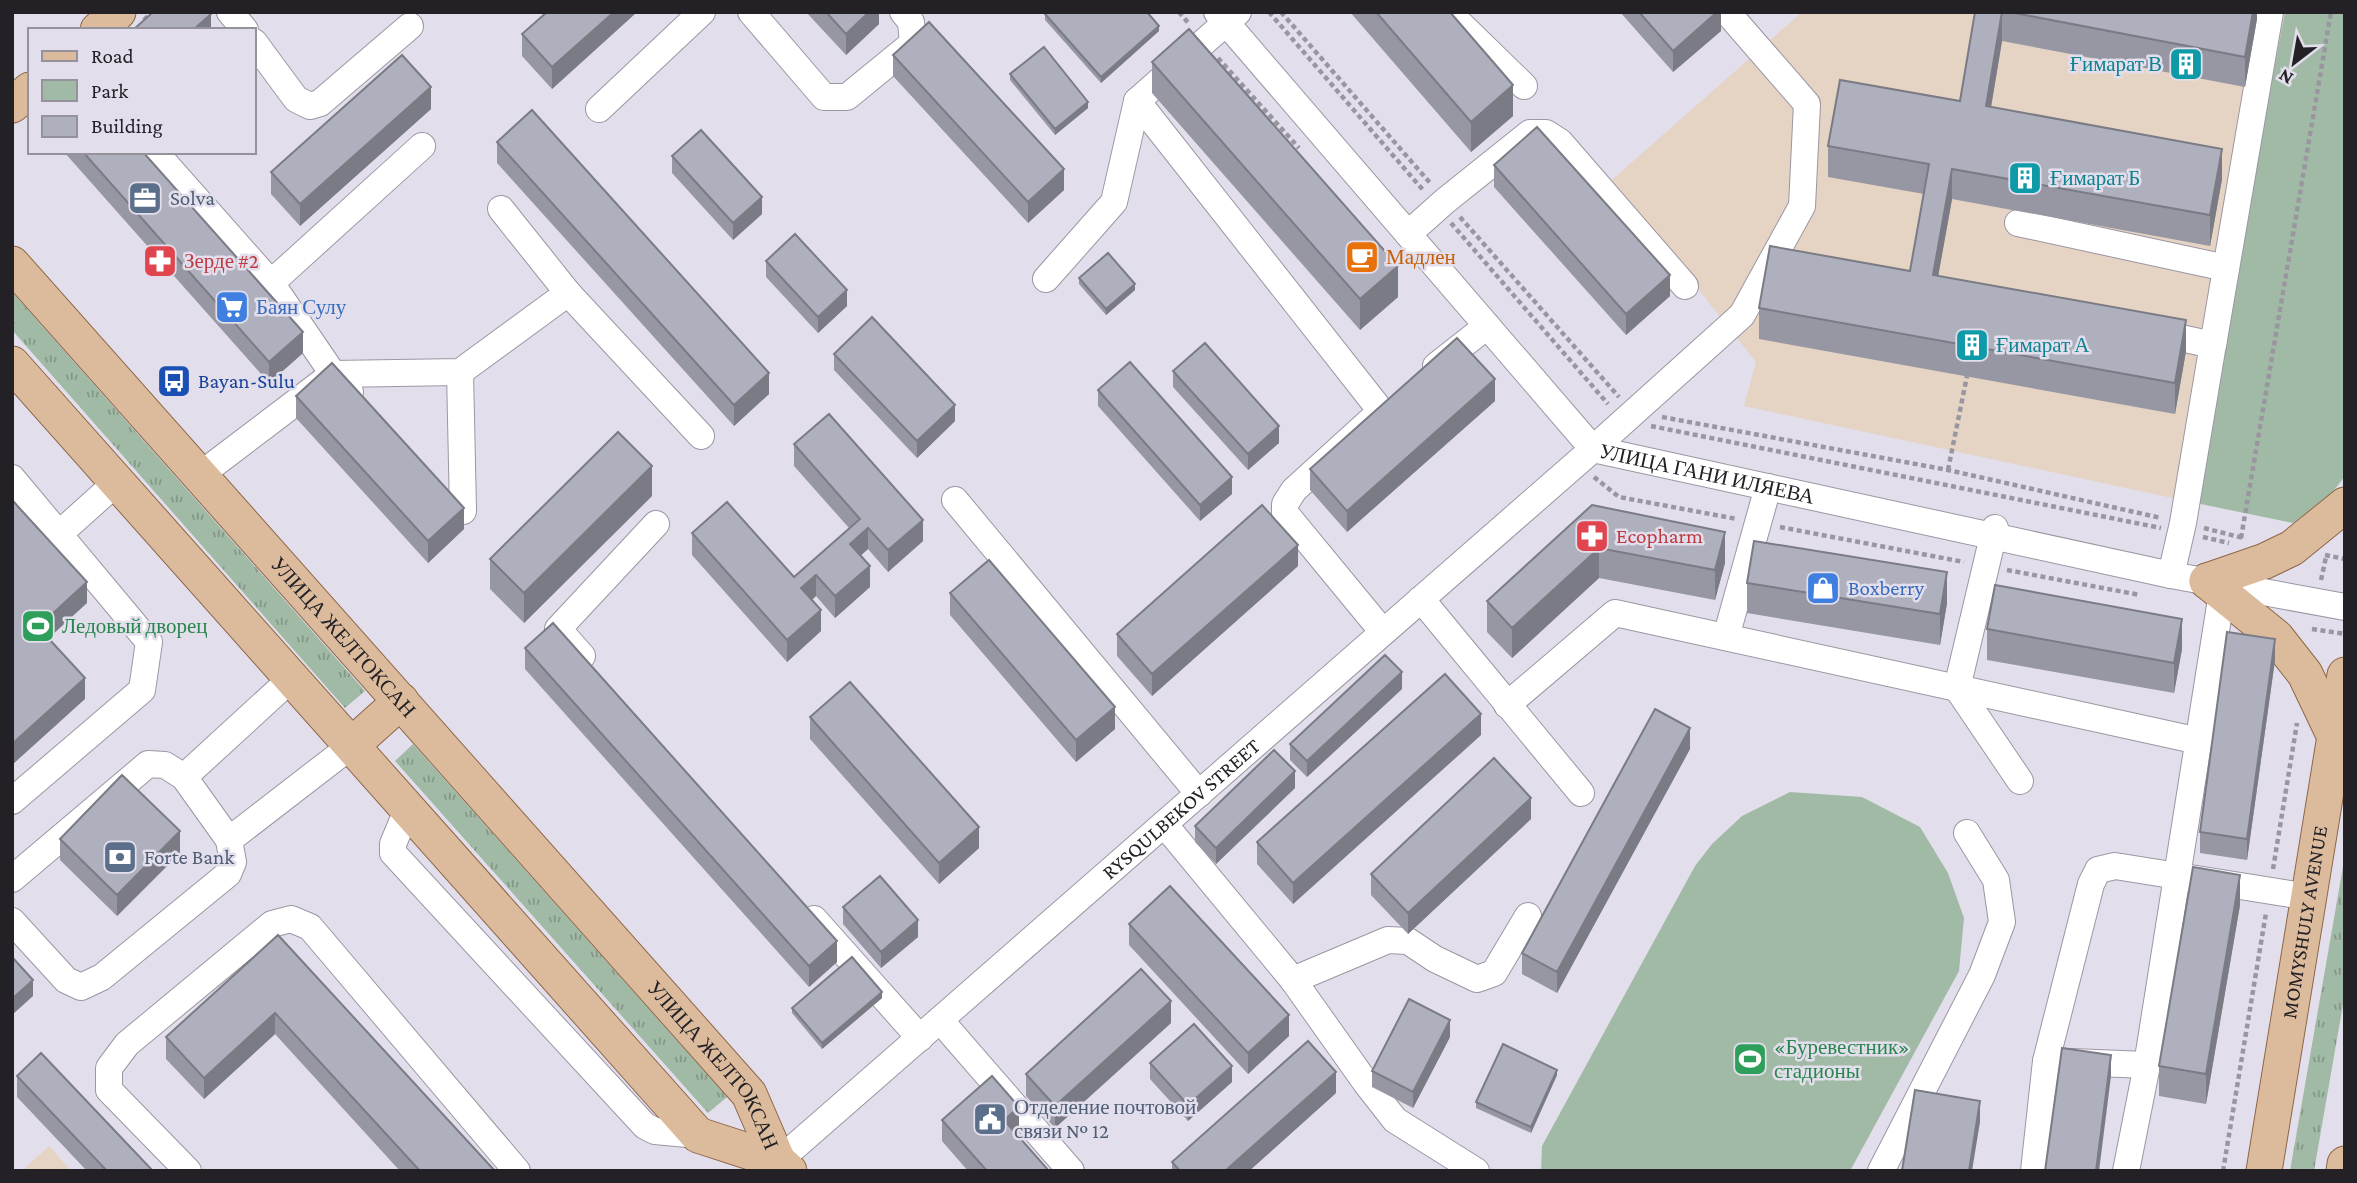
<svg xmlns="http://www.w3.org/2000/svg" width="2357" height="1183" font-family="'Crimson Pro',serif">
<defs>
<pattern id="grass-tufts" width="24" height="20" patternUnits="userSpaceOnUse" patternTransform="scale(1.75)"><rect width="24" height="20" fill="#a1baa6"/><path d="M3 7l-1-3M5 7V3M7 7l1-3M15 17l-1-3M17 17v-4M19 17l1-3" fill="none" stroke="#839787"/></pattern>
</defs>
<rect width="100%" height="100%" fill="#e3deeb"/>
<path fill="#e5d3c3" d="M1802,12h483l-94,490 -447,-96 12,-44 -144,-182z
M49,1146l22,25h-49z"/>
<path fill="url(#grass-tufts)" d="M12,292l353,399 -20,17 -333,-378z
M413,744l314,353 -19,16 -313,-352z
M2345,855v138l-31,178h-24z"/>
<path fill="#a1baa6" d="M2285,12h60v464l-13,17 -39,30 -102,-21z
M1790,792l72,5 58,30 28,46 16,45 -5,53 -109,200h-309l1,-25 153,-280 17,-22 30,-28z"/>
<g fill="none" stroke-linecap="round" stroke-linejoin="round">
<g stroke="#9c96a3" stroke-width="28">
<g id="minor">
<path d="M230,12l15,18"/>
<path d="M751,12l73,85h23l66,-54 -2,-21 -8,-10"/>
<path id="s1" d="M1217,12l376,437 578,126 174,32"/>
<path d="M1448,12l76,74"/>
<path d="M254,42l42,57 14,7 10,-3 90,-77"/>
<path d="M1137,101l244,310 -87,79 -9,14v9l98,119"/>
<path d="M599,109l103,-97"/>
<path d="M155,152l116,131 62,91 17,18"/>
<path d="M501,209l67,84 133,143"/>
<path d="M2018,223l208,45"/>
<path d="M1408,234l37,-33 85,-68h16l14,9 125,144"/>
<path d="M1046,279l68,-77 23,-101 101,-89"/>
<path d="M271,283l151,-137"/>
<path d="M2153,332l60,13 57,-333"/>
<path d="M1436,366l51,-40"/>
<path d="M460,372l3,139"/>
<path d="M200,475l133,-101 127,-2 108,-79"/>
<path d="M12,478l137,164 -7,48 -130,111"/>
<path d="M955,500l244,294"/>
<path d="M1995,528l-38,160 63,93"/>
<path d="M59,534l58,-52"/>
<path d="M2171,575l12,-52 31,-185"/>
<path d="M1421,599l160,194"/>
<path d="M1726,637l42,-150"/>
<path d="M582,656l-24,-27 98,-105"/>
<path d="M1507,705l108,-92 584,128"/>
<path d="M184,777l45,63"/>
<path d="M408,808l-15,36v9l252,273 10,5 43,4"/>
<path d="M1164,824l129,156 73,103 29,37 81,51"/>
<path d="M12,879l136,-115 17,1 19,12 108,-99"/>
<path d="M814,919l106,119"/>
<path d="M12,921l54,59 15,7 21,-10 126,-103 5,-12 -4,-22 123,-95"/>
<path d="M1293,980l95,-40 20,1 27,18 42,20 17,-6 34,-57"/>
<path d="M940,1020l131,151"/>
<path d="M2046,1061l45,-177 7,-14 17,-4 194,31"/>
<path d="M2147,1065l75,-472"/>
<path d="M188,1171l-79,-81v-22l18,-24 145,-120 19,-5 19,8 207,244"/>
<path id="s2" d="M767,1171l826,-722 149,-134 60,-109 5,-102 -80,-92"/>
<path d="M1881,1171l101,-196 20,-53 -6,-42 -29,-47"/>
<path d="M2034,1171l12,-110 101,4 -21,106"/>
</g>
</g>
<g stroke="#8c6748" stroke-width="37">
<g id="major">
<path d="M98,30l20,-18"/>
<path d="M12,105l18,-15"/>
<path id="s3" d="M12,264l737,830 29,67"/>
<path d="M12,364l686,771 80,26 11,10"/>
<path d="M2207,581l69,56 29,37 30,63"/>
<path d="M2207,581l58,-20 27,-13 53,-43"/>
<path d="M352,745l49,-44"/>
<path id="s4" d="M2264,1171l81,-496"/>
<path d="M2344,1171l1,-7"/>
</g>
</g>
<path stroke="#9a96a0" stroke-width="4.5" stroke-dasharray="5 3.5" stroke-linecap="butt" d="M1179,12l11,13
M1269,12l154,178
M1281,12l150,172
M144,20l8,-8
M1218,58l81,90
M1460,217l159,180
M1451,223l157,181
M1662,417l286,53 213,48
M1651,426l510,102
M1948,470l19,-94
M1594,477l25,20 118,22
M1780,527l184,35
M2204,528l39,10
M2203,537l26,6
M2241,538l90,-526
M2325,555l20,4
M2007,570l133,25
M2321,580l5,-23
M2312,629l33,5
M2273,869l24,-146
M2223,1171l43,-258"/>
<use href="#minor" stroke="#fff" stroke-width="26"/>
<use href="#major" stroke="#dcbb9d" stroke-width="35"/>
</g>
<path fill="#9697a3" d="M637,12l-85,77 -30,-33v-22z
M806,12h73v12l-33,31z
M1350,12h100l63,104 -42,36z
M1620,12h101v19l-48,41z
M1975,12h282v7l-12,68 -243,-46 -11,66 231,72 -12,67 -258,-47 -14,77 248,75 -11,63 -416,-75v-31l151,-37 14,-77 -96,-17v-31l132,-45z
M1045,14l114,17 -58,52 -56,-63z
M893,55l171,135 -36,33 -135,-147z
M1152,62l246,235 -38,33 -208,-237z
M1010,74l78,34 -33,27 -45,-55z
M431,109l-131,117 -29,-32v-22z
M497,142l272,252 -35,32 -237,-263z
M64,152h79l160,201 -34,30z
M672,156l90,58 -29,26 -61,-67z
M1494,165l176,131 -44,39 -132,-148z
M766,261l81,45 -29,27 -52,-56z
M1079,278l56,12 -29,25 -27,-31z
M834,354l121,67 -38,37 -83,-88z
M1173,371l106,72 -31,27 -75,-83z
M1098,390l134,104 -32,27 -102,-115z
M296,396l168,133 -36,34 -132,-145z
M1495,401l-148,131 -37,-42v-21z
M794,444l129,97 -35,31 -20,-23 -8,7 10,31 -35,31 -19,-22 -4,4 9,31 -34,31 -95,-107v-22l102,44 55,-49 -55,-62z
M652,496l-128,127 -34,-34v-30z
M1592,505l133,58 -10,37 -116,-22 -87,80 -25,-26v-31z
M1298,566l-146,130 -35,-40v-22z
M1747,583l200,20 -7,42 -193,-32z
M950,593l165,136 -39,33 -126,-147z
M1987,629l195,20 -8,44 -187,-33z
M525,648l312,314 -28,25 -284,-318z
M2275,660l-28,200 -47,-7v-21z
M1402,689l-95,88 -17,-17v-16z
M810,717l169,131 -40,36 -129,-145z
M1481,735l-188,169 -36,-40v-22z
M1690,749l-133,244 -35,-19v-21z
M1295,788l-79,76 -21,-22v-16z
M1531,819l-123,115 -37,-39v-21z
M60,839l120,14 -63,63 -57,-56z
M2240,905l-34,199 -47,-8v-30z
M843,907l75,30 -37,31 -38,-44z
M1129,924l160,112 -41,38 -119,-129z
M278,935l217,236h-95l-125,-137 -71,65 -38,-40v-22z
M882,998l-60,51 -30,-36v-5z
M1171,1023l-116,105 -29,-32v-22z
M1450,1037l-37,71 -41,-21v-16z
M1150,1063l82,19 -44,39 -38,-42z
M1557,1075l-26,58 -55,-25v-6z
M17,1076l136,95h-66l-70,-74z
M1336,1093l-87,78h-77v-9z
M942,1120l77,8 -4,4 34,39h-81l-26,-30z"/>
<path fill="#7a7b84" d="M614,12h23l-85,77v-22z
M869,12h10v12l-33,31v-21z
M1717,12h4v19l-48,41v-21z
M2002,12v29l-16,96v-31z
M2253,12h4v7l-12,68v-30z
M211,14v16h-18z
M1159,26v5l-58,52v-6z
M1513,85v31l-42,36v-30z
M431,87v22l-131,117v-22z
M1088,102v6l-33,27v-6z
M2222,149v30l-12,67v-31z
M1064,169v21l-36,33v-21z
M1952,169v30l-19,106v-30z
M762,197v17l-29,26v-17z
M1398,266v31l-38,33v-31z
M1670,275v21l-44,39v-21z
M1135,284v6l-29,25v-6z
M847,290v16l-29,27v-16z
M2186,320v31l-11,63v-31z
M303,332v21l-34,30v-21z
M769,373v21l-35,32v-21z
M1495,379v22l-148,131v-21z
M955,405v16l-38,37v-17z
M1279,426v17l-31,27v-16z
M652,466v30l-128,127v-30z
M1232,477v17l-32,27v-16z
M464,508v21l-36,34v-22z
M923,520v21l-35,31v-22z
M868,528v21l-18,16v-21z
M1725,532v31l-10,37v-30z
M1298,545v21l-146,130v-22z
M1599,548v30l-87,80v-30z
M870,566v21l-35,31v-22z
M1947,572v31l-7,42v-31z
M816,575v21l-15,13v-21z
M87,582v21l-49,45v-21z
M821,610v21l-34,31v-22z
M2182,619v30l-8,44v-30z
M2275,639v21l-28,200v-21z
M1402,672v17l-95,88v-16z
M85,678v21l-73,66v-21z
M1115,707v22l-39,33v-22z
M1481,714v21l-188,169v-21z
M1690,728v21l-133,244v-21z
M1295,771v17l-79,76v-16z
M1531,798v21l-123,115v-21z
M979,827v21l-40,36v-21z
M180,831v22l-63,63v-21z
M2240,875v30l-34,199v-30z
M918,920v17l-37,31v-16z
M837,941v21l-28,25v-21z
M33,980v16l-21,19v-16z
M882,992v6l-60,51v-6z
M1171,1001v22l-116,105v-22z
M275,1013v21l-71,65v-21z
M1289,1015v21l-41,38v-21z
M1450,1020v17l-37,71v-16z
M2111,1055v21l-12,95h-3z
M1232,1066v16l-44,39v-16z
M1557,1070v5l-26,58v-6z
M1336,1072v21l-87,78h-24z
M1980,1101v21l-8,49h-3z
M1019,1107v21l-15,13v-21z"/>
<path fill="#afb0bd" stroke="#7a7b84" stroke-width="2" d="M153,12h56l2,2 -18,16h-60z
M547,12h67l-62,55 -30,-33z
M826,12h43l-23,22z
M1047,12h100l12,14 -58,51 -56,-63z
M1376,12h74l63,73 -42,37z
M1639,12h78l-44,39z
M1975,12h27l-16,94 236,43 -12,66 -258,-46 -19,106 253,45 -11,63 -416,-75 11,-62 140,25 19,-107 -101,-18 12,-66 120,21z
M2009,12h244l-8,45z
M929,22l135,147 -36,33 -135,-147z
M1189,29l209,237 -38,33 -208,-237z
M1044,47l44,55 -33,27 -45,-55z
M402,55l29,32 -131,117 -29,-32z
M532,110l237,263 -35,32 -237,-263z
M1537,127l133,148 -44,39 -132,-149z
M701,130l61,67 -29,26 -61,-67z
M83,152h60l160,180 -34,30z
M795,234l52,56 -29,27 -52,-56z
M1108,253l27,31 -29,25 -27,-31z
M872,317l83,88 -38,36 -83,-87z
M1457,338l38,41 -148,132 -37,-42z
M1205,343l74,83 -31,28 -75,-83z
M1130,362l102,115 -32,28 -102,-115z
M332,363l132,145 -36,33 -132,-145z
M829,414l94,106 -35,30 -20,-22 -18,16 20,22 -35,30 -19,-21 -15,13 20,22 -34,30 -95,-107 35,-31 67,75 66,-58 -66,-75z
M618,432l34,34 -128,127 -34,-34z
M12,500l75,82 -49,45 47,51 -73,66z
M1262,505l36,40 -146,129 -35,-40z
M1592,505l133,27 -10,38 -116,-22 -87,80 -25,-27z
M1754,541l193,31 -7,42 -193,-31z
M989,560l126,147 -39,33 -126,-147z
M1995,585l187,34 -8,44 -187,-34z
M553,623l284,318 -28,25 -284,-318z
M2227,632l48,7 -28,200 -47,-7z
M1385,655l17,17 -95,89 -17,-17z
M1445,674l36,40 -188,169 -36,-41z
M850,682l129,145 -40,36 -129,-146z
M1655,709l35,19 -133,244 -35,-19z
M1274,750l21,21 -79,77 -21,-22z
M1494,758l37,40 -123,115 -37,-39z
M122,775l58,56 -63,64 -57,-56z
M2193,867l47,8 -34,199 -47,-8z
M880,876l38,44 -37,32 -38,-45z
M1170,886l119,129 -41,38 -119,-129z
M278,935l217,236h-75l-145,-158 -71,65 -38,-41z
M12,957l21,23 -21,19z
M852,957l30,35 -60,51 -30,-35z
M1141,969l30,32 -116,105 -29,-32z
M1409,999l41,21 -37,72 -41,-21z
M1194,1024l38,42 -44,39 -38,-42z
M1308,1041l28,31 -111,99h-45l-8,-9z
M1503,1044l54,26 -26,57 -55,-25z
M2062,1048l49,7 -15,116h-51z
M41,1053l112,118h-46l-90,-95z
M992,1076l27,31 -15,13 45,51h-62l-45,-51z
M1915,1090l65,11 -11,70h-67z"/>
<defs>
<g id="building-square" transform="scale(1.75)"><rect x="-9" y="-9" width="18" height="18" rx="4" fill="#0f9aa8" stroke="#e3deeb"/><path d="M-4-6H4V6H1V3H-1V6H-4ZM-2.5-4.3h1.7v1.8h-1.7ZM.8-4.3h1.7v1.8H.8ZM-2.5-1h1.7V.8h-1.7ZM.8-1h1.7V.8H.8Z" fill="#fff"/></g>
<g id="office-square" transform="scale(1.75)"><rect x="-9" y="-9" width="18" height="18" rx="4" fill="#5c6f8a" stroke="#e3deeb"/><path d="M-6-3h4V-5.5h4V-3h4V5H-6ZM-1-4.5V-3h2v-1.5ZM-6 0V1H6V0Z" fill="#fff"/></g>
<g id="cafe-square" transform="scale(1.75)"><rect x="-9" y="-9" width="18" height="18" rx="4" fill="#e8710a" stroke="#e3deeb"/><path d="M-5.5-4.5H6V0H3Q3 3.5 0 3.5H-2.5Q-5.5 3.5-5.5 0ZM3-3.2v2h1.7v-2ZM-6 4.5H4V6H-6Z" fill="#fff"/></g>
<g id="pharmacy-square" transform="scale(1.75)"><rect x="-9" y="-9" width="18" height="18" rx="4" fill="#e0444e" stroke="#e3deeb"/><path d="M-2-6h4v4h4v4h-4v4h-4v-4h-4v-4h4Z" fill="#fff"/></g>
<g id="supermarket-square" transform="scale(1.75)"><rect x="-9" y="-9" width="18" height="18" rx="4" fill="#3f7fe0" stroke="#e3deeb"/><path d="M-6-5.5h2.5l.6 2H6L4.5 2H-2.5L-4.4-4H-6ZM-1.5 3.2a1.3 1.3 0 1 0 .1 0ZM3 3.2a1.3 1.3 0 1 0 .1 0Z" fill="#fff"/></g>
<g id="bus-square" transform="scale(1.75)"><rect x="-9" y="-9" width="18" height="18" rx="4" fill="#1a4fb4" stroke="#e3deeb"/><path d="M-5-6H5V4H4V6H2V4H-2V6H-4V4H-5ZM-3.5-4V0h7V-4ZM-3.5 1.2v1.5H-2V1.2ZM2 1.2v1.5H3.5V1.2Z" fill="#fff"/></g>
<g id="shop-square" transform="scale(1.75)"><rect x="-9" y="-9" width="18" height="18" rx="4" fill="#3f7fe0" stroke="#e3deeb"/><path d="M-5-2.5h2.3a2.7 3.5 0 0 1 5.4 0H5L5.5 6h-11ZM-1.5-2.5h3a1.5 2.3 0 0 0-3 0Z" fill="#fff"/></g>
<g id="stadium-square" transform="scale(1.75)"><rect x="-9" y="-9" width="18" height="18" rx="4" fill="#2e9e5b" stroke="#e3deeb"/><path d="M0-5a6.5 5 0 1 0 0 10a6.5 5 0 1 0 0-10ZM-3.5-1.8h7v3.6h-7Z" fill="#fff"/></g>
<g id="bank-square" transform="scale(1.75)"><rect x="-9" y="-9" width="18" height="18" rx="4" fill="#5c6f8a" stroke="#e3deeb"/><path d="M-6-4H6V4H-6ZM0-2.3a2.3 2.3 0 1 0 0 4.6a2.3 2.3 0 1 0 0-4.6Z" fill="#fff"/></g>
<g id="civic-square" transform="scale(1.75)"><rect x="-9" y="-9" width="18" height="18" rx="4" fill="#5c6f8a" stroke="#e3deeb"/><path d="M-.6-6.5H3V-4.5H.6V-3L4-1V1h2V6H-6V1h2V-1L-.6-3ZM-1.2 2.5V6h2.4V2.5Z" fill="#fff"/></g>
</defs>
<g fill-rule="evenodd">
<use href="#building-square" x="2186" y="64"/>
<use href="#building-square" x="2025" y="178"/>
<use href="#office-square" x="145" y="198"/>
<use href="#cafe-square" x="1362" y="257"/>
<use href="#pharmacy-square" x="160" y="261"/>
<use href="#supermarket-square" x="232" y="307"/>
<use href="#building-square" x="1972" y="345"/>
<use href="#bus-square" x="174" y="381"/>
<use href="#pharmacy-square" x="1592" y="536"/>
<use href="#shop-square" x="1823" y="588"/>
<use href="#stadium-square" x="38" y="626"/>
<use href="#bank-square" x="120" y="857"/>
<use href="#stadium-square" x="1750" y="1059"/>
<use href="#civic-square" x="990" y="1119"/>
</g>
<g text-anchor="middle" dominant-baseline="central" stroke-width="5" stroke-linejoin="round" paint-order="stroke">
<g font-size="21" fill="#0d838f" stroke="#e3deeb" text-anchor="start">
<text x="2162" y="64" text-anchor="end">Ғимарат В</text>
<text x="2050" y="178">Ғимарат Б</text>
<text x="1996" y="345">Ғимарат А</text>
</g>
<g font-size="21" fill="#4e5e75" stroke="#e3deeb" text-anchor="start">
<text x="170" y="198">Solva</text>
<text x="144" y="857">Forte Bank</text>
<text x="1014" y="1107">Отделение почтовой<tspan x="1014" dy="24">связи № 12</tspan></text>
</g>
<g font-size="21" fill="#c56008" stroke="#e3deeb" text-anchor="start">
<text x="1386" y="257">Мадлен</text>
</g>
<g font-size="21" fill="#be3a42" stroke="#e3deeb" text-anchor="start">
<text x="184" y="261">Зерде #2</text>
<text x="1616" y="536">Ecopharm</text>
</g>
<g font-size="21" fill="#366cbe" stroke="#e3deeb" text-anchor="start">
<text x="256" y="307">Баян Сулу</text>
<text x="1848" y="588">Boxberry</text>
</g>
<g font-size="21" fill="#164399" stroke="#e3deeb" text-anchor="start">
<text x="198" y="381">Bayan-Sulu</text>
</g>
<g font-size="21" fill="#232126" stroke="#e3deeb">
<text stroke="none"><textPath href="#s1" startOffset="693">УЛИЦА ГАНИ ИЛЯЕВА</textPath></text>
<text stroke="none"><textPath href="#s3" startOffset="499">УЛИЦА ЖЕЛТОКСАН</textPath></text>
<text stroke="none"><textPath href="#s2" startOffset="550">RYSQULBEKOV STREET</textPath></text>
<text stroke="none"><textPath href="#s4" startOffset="252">MOMYSHULY AVENUE</textPath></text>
<text stroke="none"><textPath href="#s3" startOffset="1066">УЛИЦА ЖЕЛТОКСАН</textPath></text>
</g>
<g font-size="21" fill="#27864d" stroke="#e3deeb" text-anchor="start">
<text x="62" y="626">Ледовый дворец</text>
<text x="1774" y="1047">«Буревестник»<tspan x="1774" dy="24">стадионы</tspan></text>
</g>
</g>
<rect width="2357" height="1183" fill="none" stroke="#232126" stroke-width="28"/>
<rect x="28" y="28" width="228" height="126" fill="#e3deeb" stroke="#96929c" stroke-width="2"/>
<rect x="42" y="51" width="35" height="10" fill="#dcbb9d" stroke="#96929c" stroke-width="2"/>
<text x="91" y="63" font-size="21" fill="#232126">Road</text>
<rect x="42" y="80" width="35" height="21" fill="#a1baa6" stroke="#96929c" stroke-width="2"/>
<text x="91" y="98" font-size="21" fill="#232126">Park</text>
<rect x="42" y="116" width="35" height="21" fill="#afb0bd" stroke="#96929c" stroke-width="2"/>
<text x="91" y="133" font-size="21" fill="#232126">Building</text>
<g transform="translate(2294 63) rotate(211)" stroke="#e3deeb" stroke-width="5" paint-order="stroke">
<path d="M0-5L12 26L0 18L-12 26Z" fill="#232126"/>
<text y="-10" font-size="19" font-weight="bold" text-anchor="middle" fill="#232126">N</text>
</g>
</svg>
